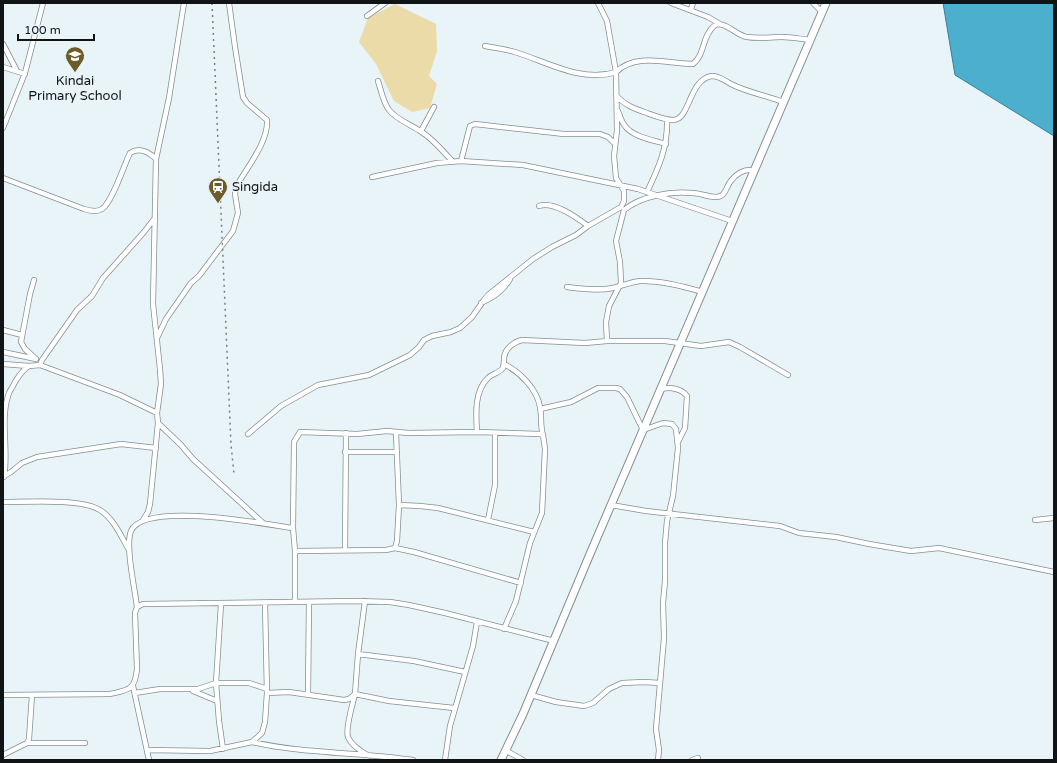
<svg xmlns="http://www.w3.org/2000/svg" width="1057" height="763" font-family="'Varela Round',sans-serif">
<rect width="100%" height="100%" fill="#e9f4f8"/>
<path fill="#ebdba9" d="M395,4l41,20 1,27 -8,25 8,8 -7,24 -18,4 -18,-11 -18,-37 -17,-22 9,-24z"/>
<path fill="#4cafcd" stroke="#3a8096" d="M943,3h111v133l-99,-61z"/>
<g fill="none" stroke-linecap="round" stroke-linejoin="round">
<g stroke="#848e92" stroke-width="6">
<path id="minor" d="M671,3l37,14 12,7
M813,3l9,9
M691,9l2,-6
M367,16l18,-13
M3,44l14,27
M485,46c10,2 20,3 30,6 32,10 67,31 101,20l-9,-51 -9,-18
M3,67l22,7
M378,81c3,9 5,21 11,29 8,10 21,14 31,21 11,6 24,21 32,30
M616,95c8,10 19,14 31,18 8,3 18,7 27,7 16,-1 15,-41 38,-44 8,0 13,5 19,8 15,8 37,12 52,18
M618,111c2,5 3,10 7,15 8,11 28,14 41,18
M3,128l22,-55 18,-70
M421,131l13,-24
M461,161l9,-35 5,-2 89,10h36l8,3 7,7
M372,177l65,-14 24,-2 62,4 115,24 94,32
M3,178l81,31c6,2 13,3 18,0 10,-6 22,-44 28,-56 9,-6 19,-1 26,6
M647,192c12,-25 21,-45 20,-73
M539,206c15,-5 37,11 49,20
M34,280l-4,14 -9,48 4,7 11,10
M567,287c15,2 31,4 46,1 9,-2 18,-6 27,-7 18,-1 46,6 63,11
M481,303c13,-6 22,-12 29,-24
M3,330l19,5
M157,338l9,-19 25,-36 8,-7 34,-45 5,-18 -3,-19 1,-7c10,-18 33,-46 31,-67l-20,-17 -4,-6 -8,-50 -6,-44
M607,341l-1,-19 3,-16 12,-23 -1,-21 -4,-21 8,-31c17,-14 46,-19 68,-17 8,0 16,4 24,4 9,0 10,-9 14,-15 5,-7 15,-15 24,-11
M3,352l33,7
M3,364l26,2 11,-1 80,30 37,18
M504,364c16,8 33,25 36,43 2,10 0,19 3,28
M40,365l2,-5 35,-50 15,-14 11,-18 41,-46 10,-13
M661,389c9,-2 20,-1 26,7l-2,32 -7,14
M540,409l31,-7 27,-14h18l4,1 7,8 16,33 20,-7 9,1 4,5 2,19 -5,48 -6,25 -2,22v38l-2,22 1,35 -8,91 3,21 -1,10
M158,423l23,22 12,14 70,64
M477,432c-1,-17 -3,-41 11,-54 4,-4 11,-5 15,-10 1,-4 1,-7 1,-10 1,-10 10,-16 18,-18l63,3 22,-2h58l36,5 28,-4 11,5 48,28
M248,434l33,-28 37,-21 51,-10 41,-20 9,-8 5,-7 8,-4 19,-4 9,-4 12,-11 12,-17 4,-5 45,-36 19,-12 24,-12 12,-9 33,-19 3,-6v-10l-8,-13 -2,-22 3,-26 -1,-58c21,-20 52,-8 77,-8 12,-9 9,-28 21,-38 9,-7 23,10 33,11 12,2 24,0 35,0 9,0 19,2 28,3
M345,452h51
M4,476l7,-4 11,-9 15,-6 84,-13 35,4
M4,477c5,-26 -4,-55 4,-81 1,-5 5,-9 7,-14 4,-6 7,-12 14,-16
M3,502c24,0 78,-4 97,8 14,9 21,26 29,40
M399,505l21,1 18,2 96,24
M611,505l35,6 134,15 19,7 37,4 33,7 42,7 28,-3 115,24
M143,520l5,-8 2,-8 8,-81 -1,-10 4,-29 -1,-15 -7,-65 3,-145 13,-61 15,-95
M488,520l7,-35v-51
M1035,520l19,-2
M395,548l19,4 107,31
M345,550l1,-117
M295,551l91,-1 9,-2 2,-7 2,-36 -3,-72
M295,602v-51l-2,-23 1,-86 6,-10 57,2 30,-3 21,2 69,-1 63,2 3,1 2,14 -3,64 -12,30 -14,58 -12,28
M137,607c-2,-18 -12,-61 -6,-76 13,-30 134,-7 162,-3
M358,654l56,7 51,11
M133,686l16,74
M193,691l24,10
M135,693l25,-4h38l18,-6 5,-79
M267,693l22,-1 55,8 5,-1 6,-5 3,-40 7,-53
M308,694l1,-92
M3,695l107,-1c19,-4 25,-4 27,-25l-2,-56 2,-6 6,-3 211,-3 36,1 19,3 36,8 109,28
M531,695l25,7 28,4 9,-3 16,-14 13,-6 22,-1 16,1
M252,742c53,12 107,10 161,18
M27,743h58
M223,749l-4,-28 -3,-38h33l18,6
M147,750l63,1 42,-9 10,-9 3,-11 2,-29 -2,-90
M505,750l18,10
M3,755l24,-12 2,-4 3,-44
M369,756c-7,-4 -18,-11 -21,-19 -3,-9 5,-34 7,-43l34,7 65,7
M445,760l5,-34 23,-80 4,-24
M692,760l6,-2"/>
</g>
<g stroke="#848e92" stroke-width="9">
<path id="secondary" d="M501,760l22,-46 67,-160 236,-551"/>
</g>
<use href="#minor" stroke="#fff" stroke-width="4.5"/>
<use href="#secondary" stroke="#fff" stroke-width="7"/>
<path stroke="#767e80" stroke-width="1.5" stroke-dasharray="2 4" stroke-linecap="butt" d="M212,3l19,442 3,29"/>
</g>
<defs>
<g id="school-pin" transform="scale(1)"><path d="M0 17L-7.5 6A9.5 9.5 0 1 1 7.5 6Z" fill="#6b5c29" stroke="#e9f4f8"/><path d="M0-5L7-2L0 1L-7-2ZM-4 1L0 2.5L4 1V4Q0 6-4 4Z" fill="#fff"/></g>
<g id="station-pin" transform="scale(1)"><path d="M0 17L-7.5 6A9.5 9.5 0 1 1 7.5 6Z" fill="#6b5c29" stroke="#e9f4f8"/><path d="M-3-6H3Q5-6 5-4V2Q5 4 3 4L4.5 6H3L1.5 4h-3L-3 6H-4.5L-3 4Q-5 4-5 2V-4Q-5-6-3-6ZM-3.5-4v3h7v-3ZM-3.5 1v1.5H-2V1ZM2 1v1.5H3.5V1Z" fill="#fff"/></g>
</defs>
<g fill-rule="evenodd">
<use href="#school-pin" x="75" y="56"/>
<use href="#station-pin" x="218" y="187"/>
</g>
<g text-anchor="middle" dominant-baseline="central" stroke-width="3" stroke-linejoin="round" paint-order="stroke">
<g font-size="13" fill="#101415" stroke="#e9f4f8">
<text x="75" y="81">Kindai<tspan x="75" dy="15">Primary School</tspan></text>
<text x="232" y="187" text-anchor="start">Singida</text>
</g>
</g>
<rect width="1057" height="763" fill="none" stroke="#101415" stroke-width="8"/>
<path d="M18 34v6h76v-6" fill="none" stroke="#101415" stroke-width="2"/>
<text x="24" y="34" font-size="12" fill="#101415" stroke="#e9f4f8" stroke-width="3" paint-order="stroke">100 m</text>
</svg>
